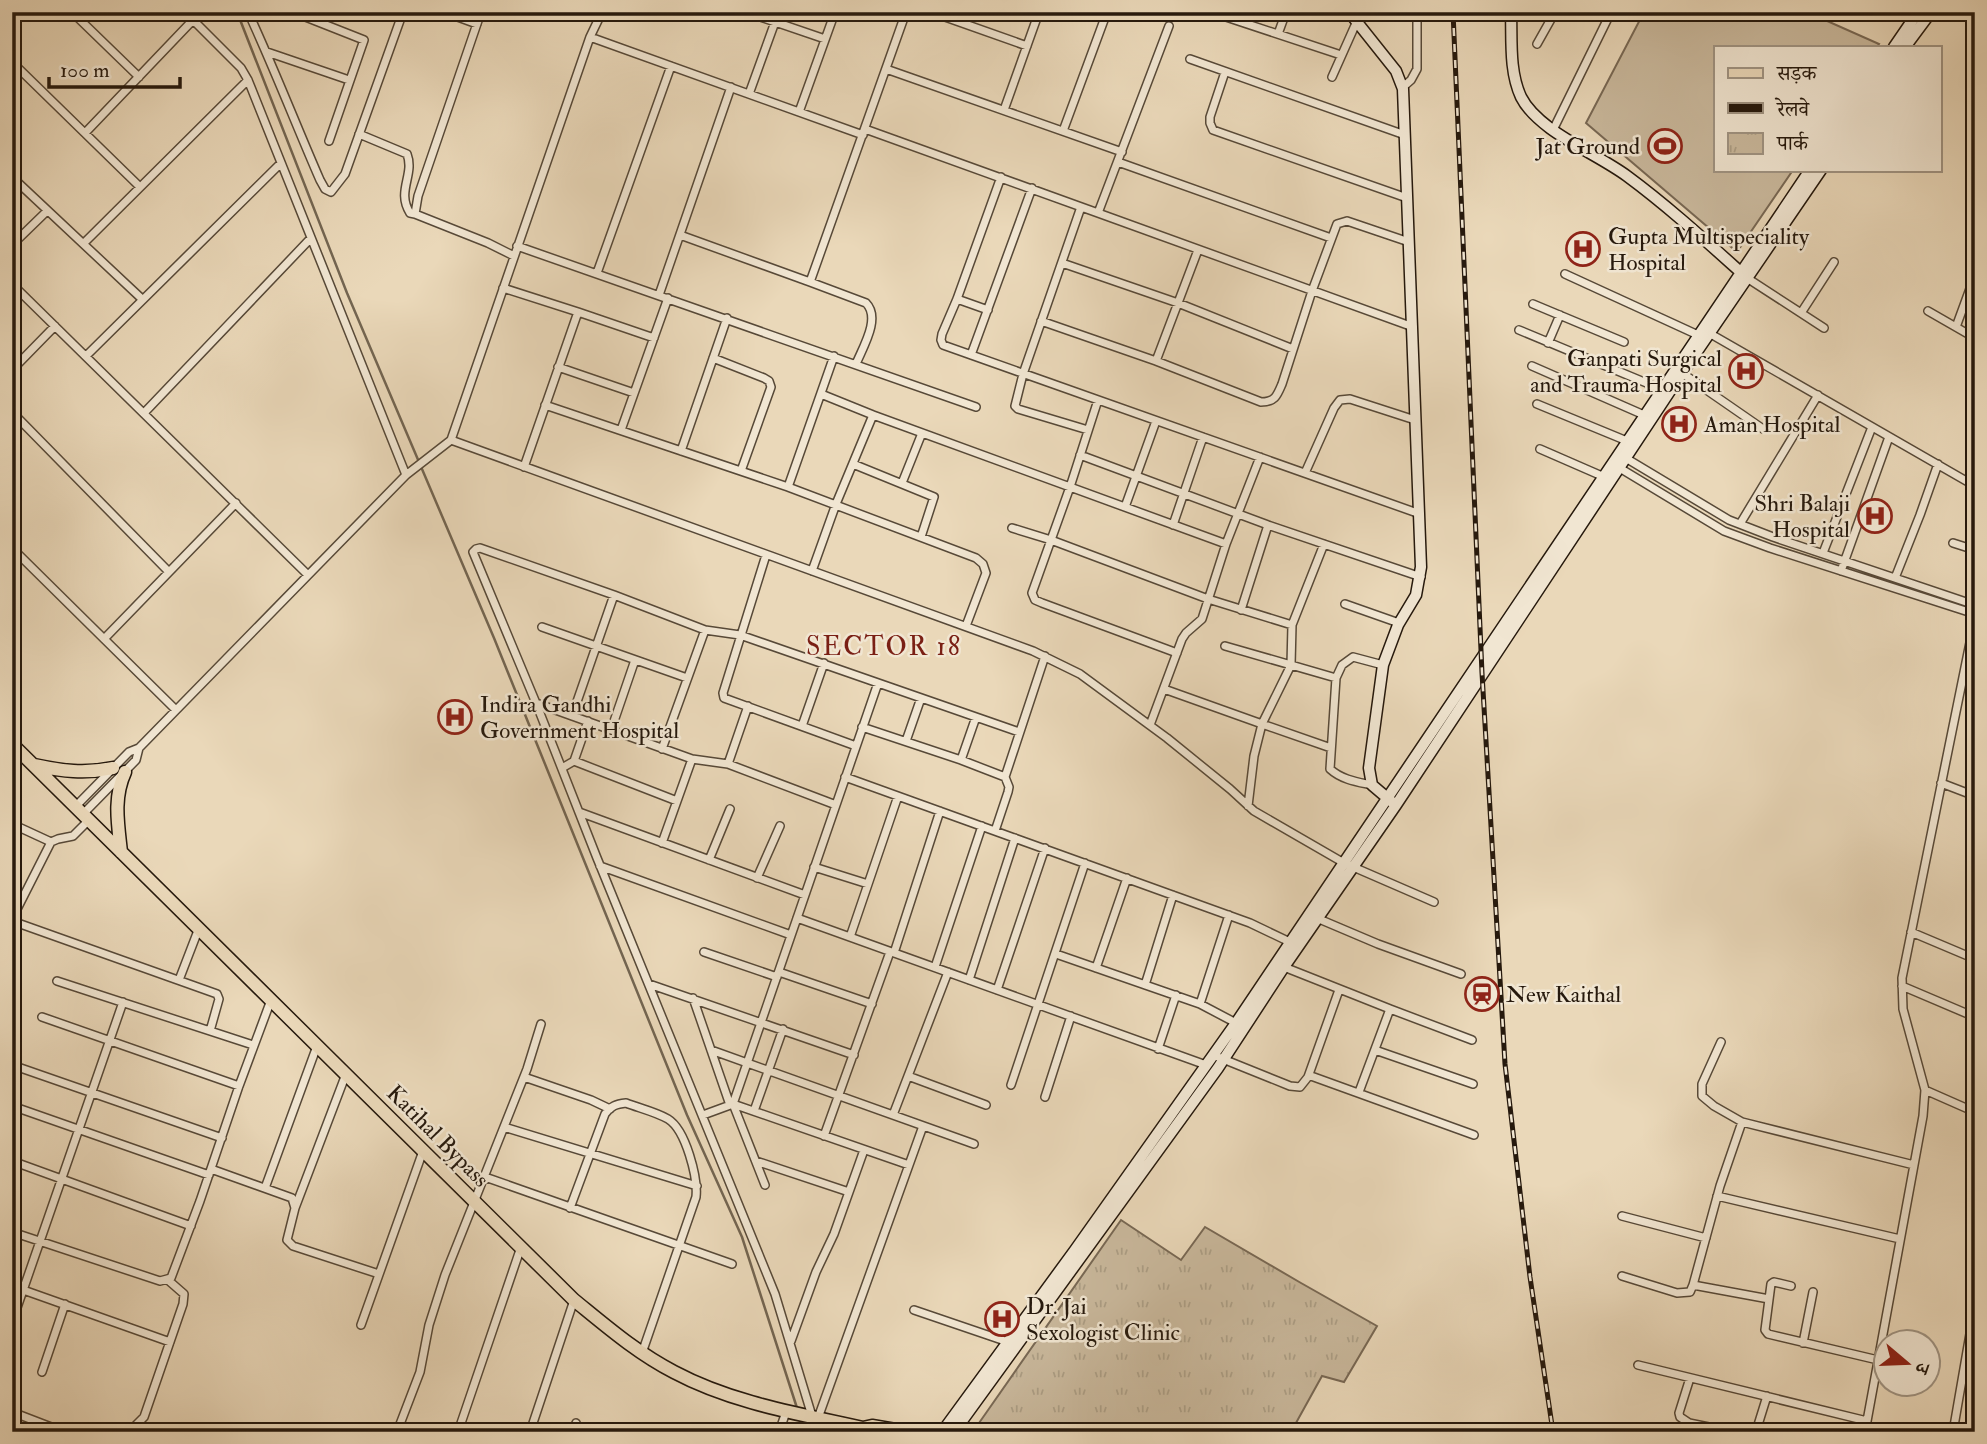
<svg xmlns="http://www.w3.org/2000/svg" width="1987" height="1444" font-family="'IM FELL Double Pica','Noto Serif Devanagari',serif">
<defs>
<pattern id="park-tufts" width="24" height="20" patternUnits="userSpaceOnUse" patternTransform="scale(1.75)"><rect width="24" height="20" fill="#c9b89c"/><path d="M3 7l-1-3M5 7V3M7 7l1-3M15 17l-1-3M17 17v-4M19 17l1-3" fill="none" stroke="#ac9e85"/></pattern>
</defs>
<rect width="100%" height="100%" fill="#ead8b9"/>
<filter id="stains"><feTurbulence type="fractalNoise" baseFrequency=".00286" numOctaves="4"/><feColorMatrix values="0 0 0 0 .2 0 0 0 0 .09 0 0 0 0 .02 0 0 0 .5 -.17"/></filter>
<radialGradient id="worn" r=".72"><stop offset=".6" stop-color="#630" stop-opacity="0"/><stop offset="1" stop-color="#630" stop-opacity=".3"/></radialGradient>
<path fill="#c9b89c" stroke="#786854" stroke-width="2" d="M1644,12h163l72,32 -2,3h-161v123h77l-56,82 -151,-129z"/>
<path fill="url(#park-tufts)" stroke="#786854" stroke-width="2" d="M1121,1220l60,40 24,-33 96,56 76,43 -33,56 -22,-6 -31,56h-274l-38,-9z"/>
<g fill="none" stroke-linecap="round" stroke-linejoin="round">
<path stroke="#736551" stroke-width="2.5" d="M237,12l110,281 147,345 193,477 55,122 55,171
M800,1418l4,14"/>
<g stroke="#574938" stroke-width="10">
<path id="street" d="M72,12l67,65
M185,12l56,56 7,12 158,395
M248,12c26,56 48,113 72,168l5,9 6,3 14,-18 58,-162
M293,12l71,28 -35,101
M444,12l33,12
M746,12l79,27
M931,12l96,34
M1211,12l130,43
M1278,34l8,-22
M590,37l273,98
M1537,44l18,-32
M267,52l82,28
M1190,59l215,76
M12,62l128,125
M886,69l236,83
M1225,72l-15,45v6l3,7 194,68
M1332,77l29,-65
M1403,87l8,-7 6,-11v-57
M749,94l26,-72
M1004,110l35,-98
M799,112l36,-100
M865,129l233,84 71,-187
M1553,130l58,-118
M1063,131l44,-119
M85,133l108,-113
M359,134l48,20c8,21 -11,37 3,59l5,1 3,-18 63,-184
M1118,162l213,76
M12,177l130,122
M1001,177l-44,122 -15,35 -1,6 2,5 477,169
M1081,207l-58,167 -8,32 3,3 70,21
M1098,213l315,114
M415,214l73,29 26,13
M680,235l130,47 56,21c15,15 -3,44 -10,61
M84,243l164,-163
M12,245l35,-34
M517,246l459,161
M1062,263l116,40 115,46
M597,273l74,-207
M1565,274l133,61
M1747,278l77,50
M810,282l96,-270
M12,284l296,291
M503,288l75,24
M659,295l72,-208
M957,299l31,11
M1533,304l91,38
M1928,311l47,27
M1801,313l33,-51
M1041,321l115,40 105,41c14,0 16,-6 21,-18l30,-93 25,-67 10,-3 62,21
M1956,327l19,-52
M1519,330l142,59
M1709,333l266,153
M1548,343l12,-28
M971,355l61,-167
M86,356l195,-193
M713,358l51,20 5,3 2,6 -30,84
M1156,361l42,-111
M1532,366l112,49
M558,367l76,26
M12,370l43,-44
M1682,373l81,56
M821,394l52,21 353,129
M1098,400l-28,87 -38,106 3,7 7,3 135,50
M1537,404l90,37
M545,405l243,82 188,71 7,6 3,9 -20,53
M12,412l157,160
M144,413l167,-175
M621,430l47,-132
M451,440l582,211 47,23 87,64 63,51 24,22 90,52 90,39
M1540,449l62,27
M681,451l46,-133
M1080,455l188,70 153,52
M1624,457l105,63 44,17 202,68
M853,464l81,33 -13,40
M524,467l54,-155 76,26
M1618,467l106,64 46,17 205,66
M1305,473l29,-65 6,-8 10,-1 65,21
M902,483l20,-50
M788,487l46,-131
M1125,507l31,-86
M1740,524l78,-129
M1173,525l30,-88
M1012,528l39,12 157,59 84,26
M1953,543l22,7
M12,548l164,162
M1823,553l49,-126
M766,555l-43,138 1,5 132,48
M812,571l24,-67 37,-89
M1841,571l48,-134
M1895,578l25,-63 18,-51
M1345,604l54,19
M1241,610l27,-85
M542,627l145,51
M104,639l132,-136
M1225,646l111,32
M1164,689l98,35 29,-59 1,-40 32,-81
M536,703l156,56 36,5
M748,706l-20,58 108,41
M572,716l42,-121
M1150,725l32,-86 4,-6 16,-14 24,-75 34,-87
M802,726l22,-63
M862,727l99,33 44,17
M611,730l24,-70
M906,741l15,-43
M662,749l43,-119
M961,760l15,-43
M574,761l14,-40
M562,768l12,-7 103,40
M845,777l405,146 44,21
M1941,783l34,13
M1372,785c-14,-3 -30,-5 -42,-16l6,-91 6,-13 11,-8 30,8
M76,806l53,-54 10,-4 267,-273 45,-35 139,-403 12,-25
M1248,806l6,-50 8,-32 69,24
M579,812l226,83
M83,814l53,-54 3,-12
M12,824l39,18
M995,831l13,-39 1,-5 -4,-10 40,-121
M662,843l30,-84
M709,860l21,-51
M600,866l191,69
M814,867l54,17
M757,878l23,-52
M797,918l409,147
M12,919l39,-77 7,-3 15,-3 16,-16
M1319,919l59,25 83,30
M12,921l205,73 2,5 -9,32
M1911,932l64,27
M850,937l48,-141
M704,952l73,25
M894,953l46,-142
M1056,954l144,50 36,19
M935,967l47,-141
M1284,967l106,42 -31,83
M1096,968l31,-90
M779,972l93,32
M179,980l20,-52
M969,980l46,-142
M57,981l196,64
M649,984l205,71
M1145,985l28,-90
M1902,986l73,31
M997,990l48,-142
M693,998l37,107
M1200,1004l29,-89
M1390,1009l82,31
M42,1017l197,69
M1721,1042l-19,42v12l12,10 28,16 172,43
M1158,1049l18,-54
M711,1050l263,94
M1375,1050l98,34
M1213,1055l77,31 10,1 8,-10 3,-1 163,59
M12,1065l210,73
M908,1076l78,29
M524,1077l67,23 19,9
M1308,1077l31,-87
M1011,1085l74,-222
M1925,1090l50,22
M1045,1097l26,-81
M733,1104l176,61
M733,1104l32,81
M12,1106l197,69
M754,1111l29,-82
M703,1115l30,-11 145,-421
M893,1115l55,-143
M504,1127l193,59
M824,1136l66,-184
M12,1161l179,65
M756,1161l93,31
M211,1169l81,29 3,10 -8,32 6,6 86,28
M485,1177l247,87
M265,1188l52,-142
M1717,1196l183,43
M295,1208l51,-134
M570,1208l35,-94c6,-8 11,-10 21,-11 13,5 30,9 42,16 18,11 30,59 28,78l-54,156
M1622,1216l84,22
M12,1232l148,49 11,-3 29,-77 39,-115 32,-86
M1622,1276l55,17 13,-1 3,-7 27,-99 22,-64
M1693,1285l76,14
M12,1286l158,56
M1791,1286l-17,-4 -3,2 -6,46 3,4 110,26
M914,1310l94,32
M12,1322l111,-320
M361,1325l62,-174
M791,1341l25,-69 18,-38 30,-84
M1803,1343l10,-51
M1638,1365l229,56
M42,1372l23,-68
M1690,1378l-11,35 1,4 9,6 44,9
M12,1412l52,20
M812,1416l-37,-122 -178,-436 -61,-155 -63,-151 3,-3 4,-1 134,47 91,35 35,5 279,97
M818,1418l105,-292
M29,1432l4,-11
M119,1432l14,-4 11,-11 39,-113 1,-10 -16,-14
M397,1432l23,-60 9,-47 16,-50 82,-206 14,-45
M458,1432l63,-185
M530,1432l44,-132
M573,1432l3,-9
M779,1432l7,-20
M1754,1432l4,-7 9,-29
M1865,1432l58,-316 2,-26 -22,-81 -1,-31 73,-360
M1953,1432l22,-127"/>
</g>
<g stroke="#26190d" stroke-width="13">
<path id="secondary" d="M1349,12l47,59 7,18 18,478 -5,28 -18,30 -15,40 -14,103 3,17 20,17
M1511,12c1,28 -2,59 10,85 17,34 75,56 106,79 42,31 80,66 119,101
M1894,47l24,-35
M1905,47l26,-35
M942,1432l133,-182 161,-227 574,-853
M954,1432l264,-364 66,-101 112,-162 274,-414 151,-221"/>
</g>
<g stroke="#26190d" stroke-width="15">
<path id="primary" d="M12,744l562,556c32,26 63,53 100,72 58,31 126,42 189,56l9,-2 35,6
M34,765c29,6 50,9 79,3
M121,852c-3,-28 -8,-54 4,-80"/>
</g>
<use href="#street" stroke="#f1e6d2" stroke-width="7"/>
<use href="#secondary" stroke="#f1e6d2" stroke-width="10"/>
<use href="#primary" stroke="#ead8b9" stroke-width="12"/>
<g stroke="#26190d" stroke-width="5">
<path id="rail" d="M1453,12l29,661 23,391 25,213 23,155"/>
</g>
<use href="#rail" stroke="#f1e6d2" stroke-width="2.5" stroke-dasharray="8" stroke-linecap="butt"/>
</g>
<defs>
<g id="stadium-ring" transform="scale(1.75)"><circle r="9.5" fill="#f1e6d2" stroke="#8f2418" stroke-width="1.5"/><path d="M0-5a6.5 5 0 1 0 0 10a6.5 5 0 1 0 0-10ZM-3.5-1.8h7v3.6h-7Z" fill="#8f2418"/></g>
<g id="hospital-ring" transform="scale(1.75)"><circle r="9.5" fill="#f1e6d2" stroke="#8f2418" stroke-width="1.5"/><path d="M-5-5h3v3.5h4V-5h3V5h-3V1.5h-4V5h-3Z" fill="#8f2418"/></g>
<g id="station-ring" transform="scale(1.75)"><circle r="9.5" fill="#f1e6d2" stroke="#8f2418" stroke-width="1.5"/><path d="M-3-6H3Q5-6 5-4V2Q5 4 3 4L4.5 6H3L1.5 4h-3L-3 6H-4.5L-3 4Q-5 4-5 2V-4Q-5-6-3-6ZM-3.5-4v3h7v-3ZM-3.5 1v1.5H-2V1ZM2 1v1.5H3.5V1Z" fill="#8f2418"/></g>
</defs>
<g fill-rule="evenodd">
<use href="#stadium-ring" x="1665" y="146"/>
<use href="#hospital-ring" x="1583" y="249"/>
<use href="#hospital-ring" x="1746" y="371"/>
<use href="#hospital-ring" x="1679" y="424"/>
<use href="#hospital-ring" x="1875" y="516"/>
<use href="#hospital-ring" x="455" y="717"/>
<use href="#station-ring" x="1482" y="994"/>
<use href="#hospital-ring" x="1002" y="1319"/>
</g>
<g text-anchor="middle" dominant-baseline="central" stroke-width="5" stroke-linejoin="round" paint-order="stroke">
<g font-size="23" fill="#26190d" stroke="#f1e6d2" text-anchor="start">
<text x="1640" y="146" text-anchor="end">Jat Ground</text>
<text x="1608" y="236">Gupta Multispeciality<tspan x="1608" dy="26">Hospital</tspan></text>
<text x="1722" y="358" text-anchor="end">Ganpati Surgical<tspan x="1722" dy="26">and Trauma Hospital</tspan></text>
<text x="1704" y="424">Aman Hospital</text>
<text x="1850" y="503" text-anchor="end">Shri Balaji<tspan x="1850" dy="26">Hospital</tspan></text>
<text x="480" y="704">Indira Gandhi<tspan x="480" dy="26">Government Hospital</tspan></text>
<text x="1506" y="994">New Kaithal</text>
<text x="1026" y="1306">Dr. Jai<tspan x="1026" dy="26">Sexologist Clinic</tspan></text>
</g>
<g font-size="23" fill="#26190d" stroke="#f1e6d2">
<text transform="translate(438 1136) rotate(45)">Katihal Bypass</text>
</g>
<g font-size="26" letter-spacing="2" fill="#7a1f14" stroke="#f1e6d2">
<text x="884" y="647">SECTOR 18</text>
</g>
</g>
<rect width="1987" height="1444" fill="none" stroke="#ead8b9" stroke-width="42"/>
<rect x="14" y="14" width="1959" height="1416" fill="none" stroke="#26190d" stroke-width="3.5"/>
<rect x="21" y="21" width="1945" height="1402" fill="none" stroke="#26190d" stroke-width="2"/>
<rect x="1714" y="46" width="228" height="126" fill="#f1e6d2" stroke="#a09483" stroke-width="2"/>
<rect x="1728" y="68" width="35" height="10" fill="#ead8b9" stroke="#a09483" stroke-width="2"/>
<text x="1777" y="80" font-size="21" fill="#26190d">सड़क</text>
<rect x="1728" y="103" width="35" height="10" fill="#26190d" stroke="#a09483" stroke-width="2"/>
<text x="1777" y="116" font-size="21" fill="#26190d">रेलवे</text>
<rect x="1728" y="133" width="35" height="21" fill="url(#park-tufts)" stroke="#a09483" stroke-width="2"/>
<text x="1777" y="150" font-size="21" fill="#26190d">पार्क</text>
<g transform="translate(1907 1363) rotate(109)"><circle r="33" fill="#f1e6d2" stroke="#a09483" stroke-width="2"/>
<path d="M0-5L12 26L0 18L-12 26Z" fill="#8f2418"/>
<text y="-10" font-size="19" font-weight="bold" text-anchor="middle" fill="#26190d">उ</text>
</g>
<path d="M49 77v10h131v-10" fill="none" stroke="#26190d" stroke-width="3.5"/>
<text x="60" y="77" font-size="21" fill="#26190d" stroke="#f1e6d2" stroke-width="5" paint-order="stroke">100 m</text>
<rect width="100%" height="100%" filter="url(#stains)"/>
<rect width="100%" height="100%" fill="url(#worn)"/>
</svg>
